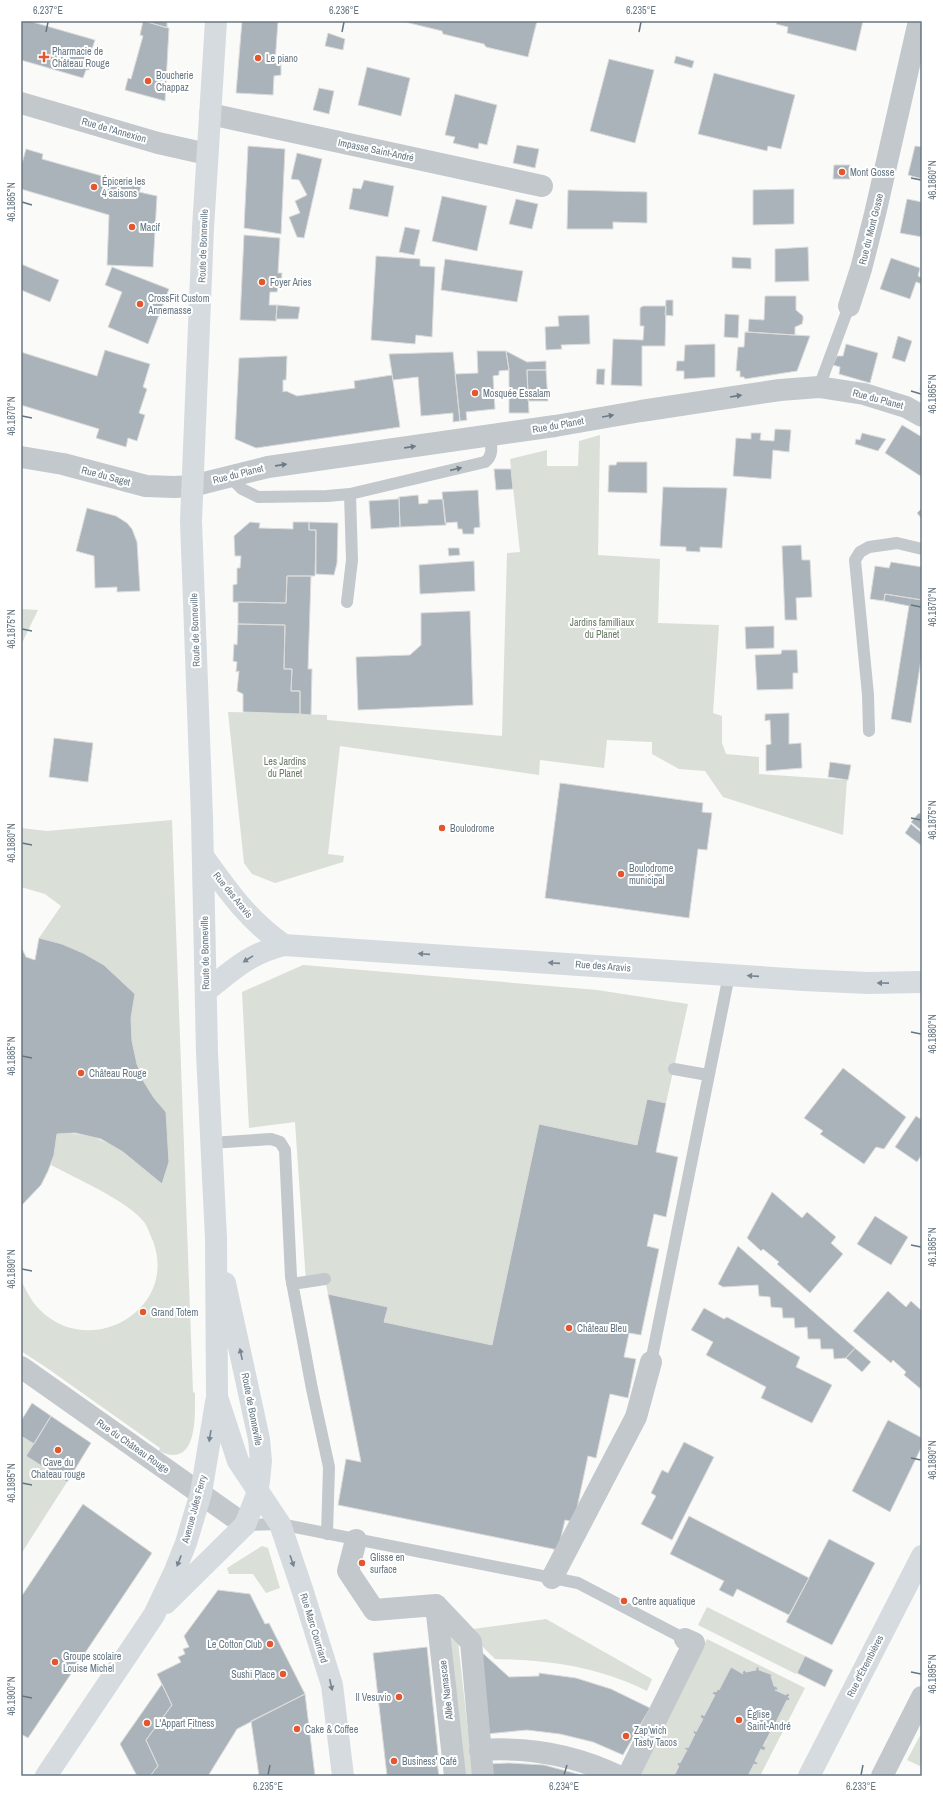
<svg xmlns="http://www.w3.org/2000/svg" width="943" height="1797" font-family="'Archivo Narrow',sans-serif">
<rect width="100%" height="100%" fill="#fafaf8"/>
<path fill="#dadfd7" d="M600,435l-2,120 62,4 -2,64 61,2 -6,88 9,3v27l4,11 33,3v17l88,6 -4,55 -120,-38 -18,-26 -26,-2 -27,-15v-12l-45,-2 -3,28 -64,-8 -1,15 -199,-29 -12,108 16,2 -1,6 -68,21 -23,-9 -8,-11 -16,-151 99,3v5l175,16 5,-183 13,-1 -10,-93 37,-9v16h31l1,-25z
M21,609l17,1 -17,35z
M172,820l21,572 2,1c0,23 3,77 -36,58l1,-3 -113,-80 -26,-17v-71c5,10 10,21 18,29 50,52 140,1 114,-68 -3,-6 -5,-14 -9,-19 -16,-21 -69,-44 -93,-57l6,-31c51,-3 68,21 105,50l7,-22 -3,-50 -12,-14 -10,-16 -7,-18 -5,-23 -1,-23 4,-24 -31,-29 -65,-27 22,-32 -16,-12 -24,-7v-59l26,3z
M303,965l294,25 91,14 -22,99 -19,-4 -10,46 -98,-21 -47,221 -108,-23 4,-15 -60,-13 -3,-15 -19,3 -11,-160 -46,6 -7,-136z
M21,1436l13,8 -8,12 41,26 -46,72z
M262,1546l6,2 12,40 -14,5 -13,-19h-24l-2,-6z
M707,1607l98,49 -9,18 -98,-49z
M546,1619l106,60 -5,12c-48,-24 -98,-31 -152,-32l-29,-29z
M457,1633l16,143h-11l-15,-142z
M707,1639l98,49 -45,88h-12l6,-12 3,1 1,-2 -3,-2 6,-12 3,1 2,-3 -3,-1 4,-5 -1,-1 8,-15 3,1 1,-3 -2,-1 11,-22 2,1 1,-3 -3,-5 -1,2 -11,-5 3,-1 -1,-2 -3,-1 -3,-10 2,-1 -14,-5 -1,-3h-2v3l-10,2 -1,-2 -3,2 1,2 -12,-6 -12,22 -1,-1 -2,3 -2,-1 -1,3 2,1 -11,21 -2,-2 1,5 -7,13 -2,-1 -1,2 2,1 -7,14 -3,-1v2l2,1 -7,13 -2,-1 -1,3 2,1 -5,10h-36z
M922,1732v35l-15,-7z"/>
<path fill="#aab3b9" stroke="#dcdcda" d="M21,21h8l66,19 -7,21 3,2 -2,7h-3l-3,8 -62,-18z
M143,21l26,7 -4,73 -40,-11 3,-12 3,1 12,-43 -3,-1z
M145,21h22v7z
M242,21h36l-3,42h6v12l-7,1 -1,19 -37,-2z
M401,21h136l-9,36 -42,-10 -2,-3 -41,-10 -1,-3z
M777,21h86l-7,30 -69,-18 1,-6 -12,-3z
M328,33l17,6 -2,11 -18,-4z
M676,56l18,5 -2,7 -18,-5z
M609,59l45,11 -19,73 -45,-12z
M367,67l43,11 -9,38 -43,-11z
M714,73l81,22 -14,54 -13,-3 -1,5 -69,-17z
M319,88l15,3 -5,23 -16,-4z
M455,94l42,11 -10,40 -8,-2 -1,6 -25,-6 2,-6 -10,-2z
M517,145l22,4 -4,19 -22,-5z
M248,146l37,3 -4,85 -37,-6z
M915,146l7,1v32l-14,-4z
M26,149l17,5 -1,5 99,28 -2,5 18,4 -4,71 -46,-2 2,-50 -88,-26v-22z
M297,153l25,6 -18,79 -7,-1 -8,-20 11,-4 -5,-12 12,-6 -8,-15 -8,-1z
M834,165h16v14h-17z
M364,180l30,6 -6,31 -39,-8 4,-21 8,1z
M794,189v35l-41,1v-35z
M568,190l79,2v31l-34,-1v7h-46z
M442,196l45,10 -10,45 -45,-10z
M516,199l22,5 -6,25 -23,-5z
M907,199l15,3v35l-22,-4z
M405,227l15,3 -6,25 -15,-3z
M244,235l36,3 -2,35h4l-1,14h-3l-1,5h-7l-1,13h8l-1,16 -36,-1z
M808,247l1,34 -34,1v-33z
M376,256l44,3v7l15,1 -3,70 -16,-2 -1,9 -44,-4z
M732,257l19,1v11l-19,-1z
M891,258l29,10 -2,8 4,2v6l-6,-2 -6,17 -30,-10z
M445,259l78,12 -6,31 -76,-12z
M21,264l38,16 -9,22 -29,-12z
M112,267l57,22 -21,55 -40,-17 14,-35 -17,-7z
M765,296h31v14l7,6v4l-1,4 -7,3v8l-47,-3 1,-13 15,1z
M666,300h7v16l-8,-1z
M277,305l23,2 -2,12h-22z
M643,306h23l-1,40h-23v40l-31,-1 2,-46 30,1 1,-14h-4v-18z
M725,314l14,1 -1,23 -14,-1z
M589,315l1,29 -29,1 1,4 -16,1 -1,-23 14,-1 -1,-10z
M745,332l65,4 -13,35 -52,8 -1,-2h-4v-6h-4l2,-24h6z
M898,336l14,5 -7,21 -13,-4z
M715,344v33l-31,2v-8h-8l1,-10h7l1,-16z
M846,344l32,9 -8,30 -31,-9 1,-7 -7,-2 4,-9h6z
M105,350l45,14 -7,23 4,2 -8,24 6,2 -8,26 -9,-3 -2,9 -30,-9 3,-9 -78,-24v-53l76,24z
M477,351h29l3,19 -10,1v4l-6,1 2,33 -29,3 1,8 -7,1 -5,-47 23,-1z
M506,351l21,11 19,-1v9h-19l2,43h-20v-43z
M453,352l7,69 -7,1v-9l-32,3 -3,-39 -25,3 -4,-26z
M287,356l-1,24h-3v12l3,-1 11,5 58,-8 -1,-7 38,-6 8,52 -144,21 -21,-9 4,-81z
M922,365v26h-2z
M597,369h8l-1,16 -8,-1z
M527,370h19l2,31h-20z
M902,425l20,12v40l-37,-24z
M775,429l16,1 -2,22 -16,-2 -2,29 -38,-3 3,-38 15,1v-6h10l-1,7 14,1z
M862,433l24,6 -8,12 -23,-7 1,-5 4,1z
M617,462h30v31l-39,-1 1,-27h7z
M494,469h17l2,20 -17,1z
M663,487l64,1 -5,60 -22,-1v5l-14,-1v-4l-26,-1z
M478,490l2,37 -6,1v6h-11l-1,-5h-4l-1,-7 -12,1 -3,-31z
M418,495l1,9 9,-1v-3l15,-1 3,26 -46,2 -1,-30z
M399,497l1,30 -29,2 -2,-28 29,-2z
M87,508l29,8 11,7 5,6 5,13 3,49 -23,1v-5l-22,1 -1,-32 -18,-5z
M922,508v11l-5,-6z
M250,522l10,1 -1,5 34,1v-7h16v8h7l-1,46h-28l-1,27 -53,-1v-17l4,-1v-16h3l1,-12h-6l-1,-20z
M309,522l29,1 -1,40 -3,12 -18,-1v-44h-7z
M801,545l1,15h8l2,37 -16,1 1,22h-12l-3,-74z
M448,548h11l1,7 -11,1z
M474,561l1,30 -55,3 -1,-29z
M891,562l31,5v33l-37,-6 -1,7 -14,-2 5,-33 14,2z
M287,576h24l-3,93h4l-1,46 -11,-1v-23h-9l1,-22h-8l1,-44 -47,-1v-22l48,1z
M885,594l37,6v54l-11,69 -20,-4 18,-113 -25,-5z
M470,611l3,94 -115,5 -2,-53 54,-2 11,-10v-32z
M238,624l47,1 -1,44h8l-1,22h9v23l-57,-2v-18l-6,-3 2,-20 -3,1 1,-10 -4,-1 1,-17 3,1z
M774,626v22l-28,1 -1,-22z
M782,650h15l1,23h-5v16l-36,1 -2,-35 26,-1z
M789,713v31l12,-1 1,25 -36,3v-26l5,-1 -1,-24 -5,1v-7z
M54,738l39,5 -5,39 -39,-5z
M830,762l21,3 -3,15 -20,-3z
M560,783l143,20 -1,9 10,1 -5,37 -9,-1 -9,69 -144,-20z
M919,813l3,2v16l-11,-9z
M911,824l11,9v13l-17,-13z
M39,938l23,6 21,9 21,12 31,29 -4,24 1,23 5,23 7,18 10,16 12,14 3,50 -7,22 -39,-32 -22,-13 -26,-6 -18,1 -3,21 -6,16 -7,14 -20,21v-259l5,10 9,3z
M843,1068l63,49 -22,32 -8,-2 -12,17 -44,-30 3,-3 -19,-13z
M647,1099l19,4 -10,49 22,5 -12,60 -12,-3 -7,32 12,3 -18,86 -12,-2 -5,24 12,2 -8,39 -18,-4 -14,64 -8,-2 -14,66 -9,-2 -7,30 -220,-45 8,-46 15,3 -33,-168 60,13 -4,15 108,23 47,-221 98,21z
M916,1116l6,4v34l-5,8 -22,-15z
M772,1192l30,26 5,-6 29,25 -5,6 12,11 -33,39 -33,-29 2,-2 -16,-13 -2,2 -14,-13z
M875,1216l33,21 -17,28 -34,-21z
M738,1246l117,102 -9,10 -12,1 -1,-10h-12l-1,-10h-12l-1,-12 -12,1 -1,-10h-11l-1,-10 -11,-1 -1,-10 -11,-1 -1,-11 -35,2 -5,-3z
M888,1291l18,16 5,-6 11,10v79l-18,-15 2,-3 -13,-12 -2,3 -38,-32z
M704,1308l20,11 3,-2 73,40 -4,10 36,18 -20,38 -51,-25 5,-11 -60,-32 7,-13 -22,-12z
M855,1348l16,14 -9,10 -16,-14z
M32,1403l19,13 -17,28 -13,-8v-15z
M51,1416l40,27 -24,39 -41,-26z
M888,1420l34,18v8l-32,66 -38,-21z
M684,1442l30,15 -42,83 -31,-16 15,-28 -5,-3 11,-23 6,3z
M83,1504l69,49 -124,185 -7,-4v-137z
M689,1516l120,62 -20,37 -52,-26 -4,8 -14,-7 5,-9 -54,-27z
M829,1539l46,24 -43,82 -46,-23z
M218,1590l32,4 15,30 4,-1 36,71 -68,35 -29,47h-58l8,-10 -12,-26 26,-35 -15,-31 24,-12 -3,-5 7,-3 -2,-5 6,-2 -5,-11z
M427,1647l12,116 -2,-1 2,14h-52l-14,-123z
M476,1647l33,30 30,-1v-3l37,5 35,11 39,19 -27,47 -30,-13 -33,-8 -33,-4 -41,4z
M805,1656l28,14 -8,17 -28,-14z
M731,1667l12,7 -1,-2 3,-2 1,2 10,-2v-3h3v3l14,5 -2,1 3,10 3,1 1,3h-3l11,5 1,-2 3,2 -2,2 2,1 -1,3 -2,-1 -11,22 2,1 -1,3 -3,-1 -11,21 3,1 -2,4 -3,-2 -6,12 3,2 -1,2 -3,-1 -6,12h-74l5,-10 -2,-1 1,-3 2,1 7,-13 -3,-1 2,-2 2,1 7,-14 -2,-1 1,-3 2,2 7,-13 -3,-2 2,-3 2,2 11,-21 -3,-1 2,-3 2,1 2,-3 1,1z
M162,1684l10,21 -26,35 12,26 -8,10h-13l-17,-32z
M305,1694l10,82h-56l-8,-55z
M509,1763l35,2 41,11h-97l-1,-12z"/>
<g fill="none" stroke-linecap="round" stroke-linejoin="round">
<path stroke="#c3c8cc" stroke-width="12" d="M819,387l30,-81
M229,476l13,13 16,8 69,-1 23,-2 135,-32c9,-7 6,-16 5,-26
M347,602l5,-42 -2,-66
M869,731l-1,-36 -13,-135 5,-8 9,-5 28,-4 25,6
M674,1069l34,6
M211,1143l60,-4 9,3 5,8 6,127 21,112 17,78 -2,67
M292,1284l33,-5
M651,1362l78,-387
M245,1525l35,-1 298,59 107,56"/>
<path stroke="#c3c8cc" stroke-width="22" d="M21,103l137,40 49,11
M210,114l332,72
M849,306l12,-37 14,-55 44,-193
M21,457l42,7 83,22 28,1 18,-1 76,-19 287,-41 86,-15 139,-21 39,-3 45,7 42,13 16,9
M21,1367l224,158
M356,1540l-8,31 26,39 62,-5
M552,1578l84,-161 15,-55
M436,1605l35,37 12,134
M436,1605l19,171
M480,1750c47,-3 95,5 138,26
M628,1776l66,-133 -9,-4
M882,1776l40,-79"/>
<path stroke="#d6dbdf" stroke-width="22" d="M216,21l-13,207 -12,293 11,297 5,235 9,186 1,158 21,64 42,63 22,65 30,96 11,91
M203,856c26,36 44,63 81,89
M206,991c27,-21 44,-38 78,-46l519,35 65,3 54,-1
M166,1603l79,-78 11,-28 3,-16 2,-20 -2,-22 -34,-156
M46,1776l108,-161 20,-42 12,-30 15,-50 15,-91
M809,1776l113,-220"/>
</g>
<defs><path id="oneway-solid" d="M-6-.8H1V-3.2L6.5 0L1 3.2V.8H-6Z"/></defs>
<g fill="#6a7a87">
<use href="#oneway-solid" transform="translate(736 396) rotate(-9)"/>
<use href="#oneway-solid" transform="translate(608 416) rotate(-10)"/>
<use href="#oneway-solid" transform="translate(410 447) rotate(-8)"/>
<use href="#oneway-solid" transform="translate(281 465) rotate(-8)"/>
<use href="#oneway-solid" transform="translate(456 469) rotate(-13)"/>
</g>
<g fill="#768591">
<use href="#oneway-solid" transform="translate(424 954) rotate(-176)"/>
<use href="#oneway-solid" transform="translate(248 959) rotate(148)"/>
<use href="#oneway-solid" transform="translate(554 963) rotate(-176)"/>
<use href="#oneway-solid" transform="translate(753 976) rotate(-176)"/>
<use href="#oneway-solid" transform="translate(883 983) rotate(-179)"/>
<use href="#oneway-solid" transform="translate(241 1354) rotate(-102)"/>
<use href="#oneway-solid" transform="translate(210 1436) rotate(99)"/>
<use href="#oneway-solid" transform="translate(179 1561) rotate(111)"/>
<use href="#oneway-solid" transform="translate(292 1561) rotate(71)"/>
<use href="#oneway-solid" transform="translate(331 1685) rotate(77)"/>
</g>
<path fill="none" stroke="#657683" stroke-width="1.5" d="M46,32l2,-10M342,32l2,-10M639,32l2,-10M911,178l10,2M22,202l10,3M911,391l10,3M22,416l10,2M911,605l10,2M22,629l10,2M911,818l10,2M22,843l10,2M911,1032l10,2M22,1056l10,2M911,1245l10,2M22,1269l10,2M911,1458l10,2M22,1483l10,2M911,1672l10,2M22,1696l10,2M268,1775l2,-10M564,1775l3,-10M861,1775l2,-10"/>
<g fill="#e4572e" stroke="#fff" stroke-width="1.5">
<path d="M42 51h4v4h4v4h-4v4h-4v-4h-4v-4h4z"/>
<circle cx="258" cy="58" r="4"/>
<circle cx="148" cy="81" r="4"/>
<circle cx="842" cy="172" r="4"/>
<circle cx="94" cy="187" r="4"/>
<circle cx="132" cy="227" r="4"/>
<circle cx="262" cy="282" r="4"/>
<circle cx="140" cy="304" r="4"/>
<circle cx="475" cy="393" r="4"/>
<circle cx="442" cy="828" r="4"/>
<circle cx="621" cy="874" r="4"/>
<circle cx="81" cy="1073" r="4"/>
<circle cx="143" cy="1312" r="4"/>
<circle cx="569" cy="1328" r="4"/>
<circle cx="58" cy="1450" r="4"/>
<circle cx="362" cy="1563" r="4"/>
<circle cx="624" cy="1601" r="4"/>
<circle cx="270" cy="1644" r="4"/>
<circle cx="55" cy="1662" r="4"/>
<circle cx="283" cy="1674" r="4"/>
<circle cx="399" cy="1697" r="4"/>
<circle cx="739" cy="1720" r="4"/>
<circle cx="147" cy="1723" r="4"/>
<circle cx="297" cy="1729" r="4"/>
<circle cx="626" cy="1736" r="4"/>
<circle cx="394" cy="1761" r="4"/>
</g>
<g text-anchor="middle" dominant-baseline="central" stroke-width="4" stroke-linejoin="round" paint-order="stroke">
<g font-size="10" fill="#657683" stroke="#fff" text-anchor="start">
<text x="52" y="51">Pharmacie de<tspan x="52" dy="12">Château Rouge</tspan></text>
<text x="266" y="58">Le piano</text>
<text x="156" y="75">Boucherie<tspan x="156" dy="12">Chappaz</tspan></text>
<text x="850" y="172">Mont Gosse</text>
<text x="102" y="181">Épicerie les<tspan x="102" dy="12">4 saisons</tspan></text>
<text x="140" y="227">Macif</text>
<text x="270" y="282">Foyer Aries</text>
<text x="148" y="298">CrossFit Custom<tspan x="148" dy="12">Annemasse</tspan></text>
<text x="483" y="393">Mosquée Essalam</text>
<text x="450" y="828">Boulodrome</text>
<text x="629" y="868">Boulodrome<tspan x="629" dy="12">municipal</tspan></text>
<text x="89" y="1073">Château Rouge</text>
<text x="151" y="1312">Grand Totem</text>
<text x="577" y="1328">Château Bleu</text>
<text x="58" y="1462" text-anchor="middle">Cave du<tspan x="58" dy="12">Chateau rouge</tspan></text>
<text x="370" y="1557">Glisse en<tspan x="370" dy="12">surface</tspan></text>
<text x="632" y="1601">Centre aquatique</text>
<text x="262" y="1644" text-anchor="end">Le Cotton Club</text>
<text x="63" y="1656">Groupe scolaire<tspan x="63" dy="12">Louise Michel</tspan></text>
<text x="275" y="1674" text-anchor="end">Sushi Place</text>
<text x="391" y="1697" text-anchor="end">Il Vesuvio</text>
<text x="747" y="1714">Église<tspan x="747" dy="12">Saint-André</tspan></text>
<text x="155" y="1723">L'Appart Fitness</text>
<text x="305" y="1729">Cake &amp; Coffee</text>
<text x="634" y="1730">Zap'wich<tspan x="634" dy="12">Tasty Tacos</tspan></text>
<text x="402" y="1761">Business' Café</text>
</g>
<g font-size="10" fill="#657683" stroke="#fff">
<text transform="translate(114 130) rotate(16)">Rue de l'Annexion</text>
<text transform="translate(376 150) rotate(12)">Impasse Saint-André</text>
<text transform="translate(871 229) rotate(-76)">Rue du Mont Gosse</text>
<text transform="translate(203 246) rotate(-88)">Route de Bonneville</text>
<text transform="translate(878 399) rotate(15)">Rue du Planet</text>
<text transform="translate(558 425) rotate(-10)">Rue du Planet</text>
<text transform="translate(238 474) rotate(-14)">Rue du Planet</text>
<text transform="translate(106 476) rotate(15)">Rue du Saget</text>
<text transform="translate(195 630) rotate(-92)">Route de Bonneville</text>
<text transform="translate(233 895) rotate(51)">Rue des Aravis</text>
<text transform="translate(205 953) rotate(-91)">Route de Bonneville</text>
<text transform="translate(603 966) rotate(4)">Rue des Aravis</text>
<text transform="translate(252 1409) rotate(79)">Route de Bonneville</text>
<text transform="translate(133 1446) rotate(35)">Rue du Château Rouge</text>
<text transform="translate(194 1509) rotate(-75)">Avenue Jules Ferry</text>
<text transform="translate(314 1628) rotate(73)">Rue Marc Courriard</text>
<text transform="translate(865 1666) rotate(-63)">Rue d'Étrembières</text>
<text transform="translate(446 1690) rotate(-97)">Allée Namascae</text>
</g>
<g font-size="10" fill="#687a64" stroke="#fff">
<text x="602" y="622">Jardins familliaux<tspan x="602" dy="12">du Planet</tspan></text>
<text x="285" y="761">Les Jardins<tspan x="285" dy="12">du Planet</tspan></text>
</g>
</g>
<rect width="943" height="1797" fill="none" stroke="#ffffff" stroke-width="44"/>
<rect x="22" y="22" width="899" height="1753" fill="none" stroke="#657683" stroke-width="1.5"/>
<g font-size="10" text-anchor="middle" fill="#657683">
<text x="48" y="14">6.237°E</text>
<text x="344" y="14">6.236°E</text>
<text x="641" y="14">6.235°E</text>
<text transform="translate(932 180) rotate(-90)" y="4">46.1860°N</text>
<text transform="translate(11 202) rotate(-90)" y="4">46.1865°N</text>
<text transform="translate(932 394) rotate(-90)" y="4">46.1865°N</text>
<text transform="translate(11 416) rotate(-90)" y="4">46.1870°N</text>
<text transform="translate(932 607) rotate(-90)" y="4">46.1870°N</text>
<text transform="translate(11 629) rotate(-90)" y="4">46.1875°N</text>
<text transform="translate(932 820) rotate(-90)" y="4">46.1875°N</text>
<text transform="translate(11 843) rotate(-90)" y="4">46.1880°N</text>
<text transform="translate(932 1034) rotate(-90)" y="4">46.1880°N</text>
<text transform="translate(11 1056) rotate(-90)" y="4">46.1885°N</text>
<text transform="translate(932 1247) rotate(-90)" y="4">46.1885°N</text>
<text transform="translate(11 1269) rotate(-90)" y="4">46.1890°N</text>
<text transform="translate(932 1460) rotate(-90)" y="4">46.1890°N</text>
<text transform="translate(11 1483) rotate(-90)" y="4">46.1895°N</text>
<text transform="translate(932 1674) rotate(-90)" y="4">46.1895°N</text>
<text transform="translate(11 1696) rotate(-90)" y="4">46.1900°N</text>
<text x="268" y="1790">6.235°E</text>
<text x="564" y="1790">6.234°E</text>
<text x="861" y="1790">6.233°E</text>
</g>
</svg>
